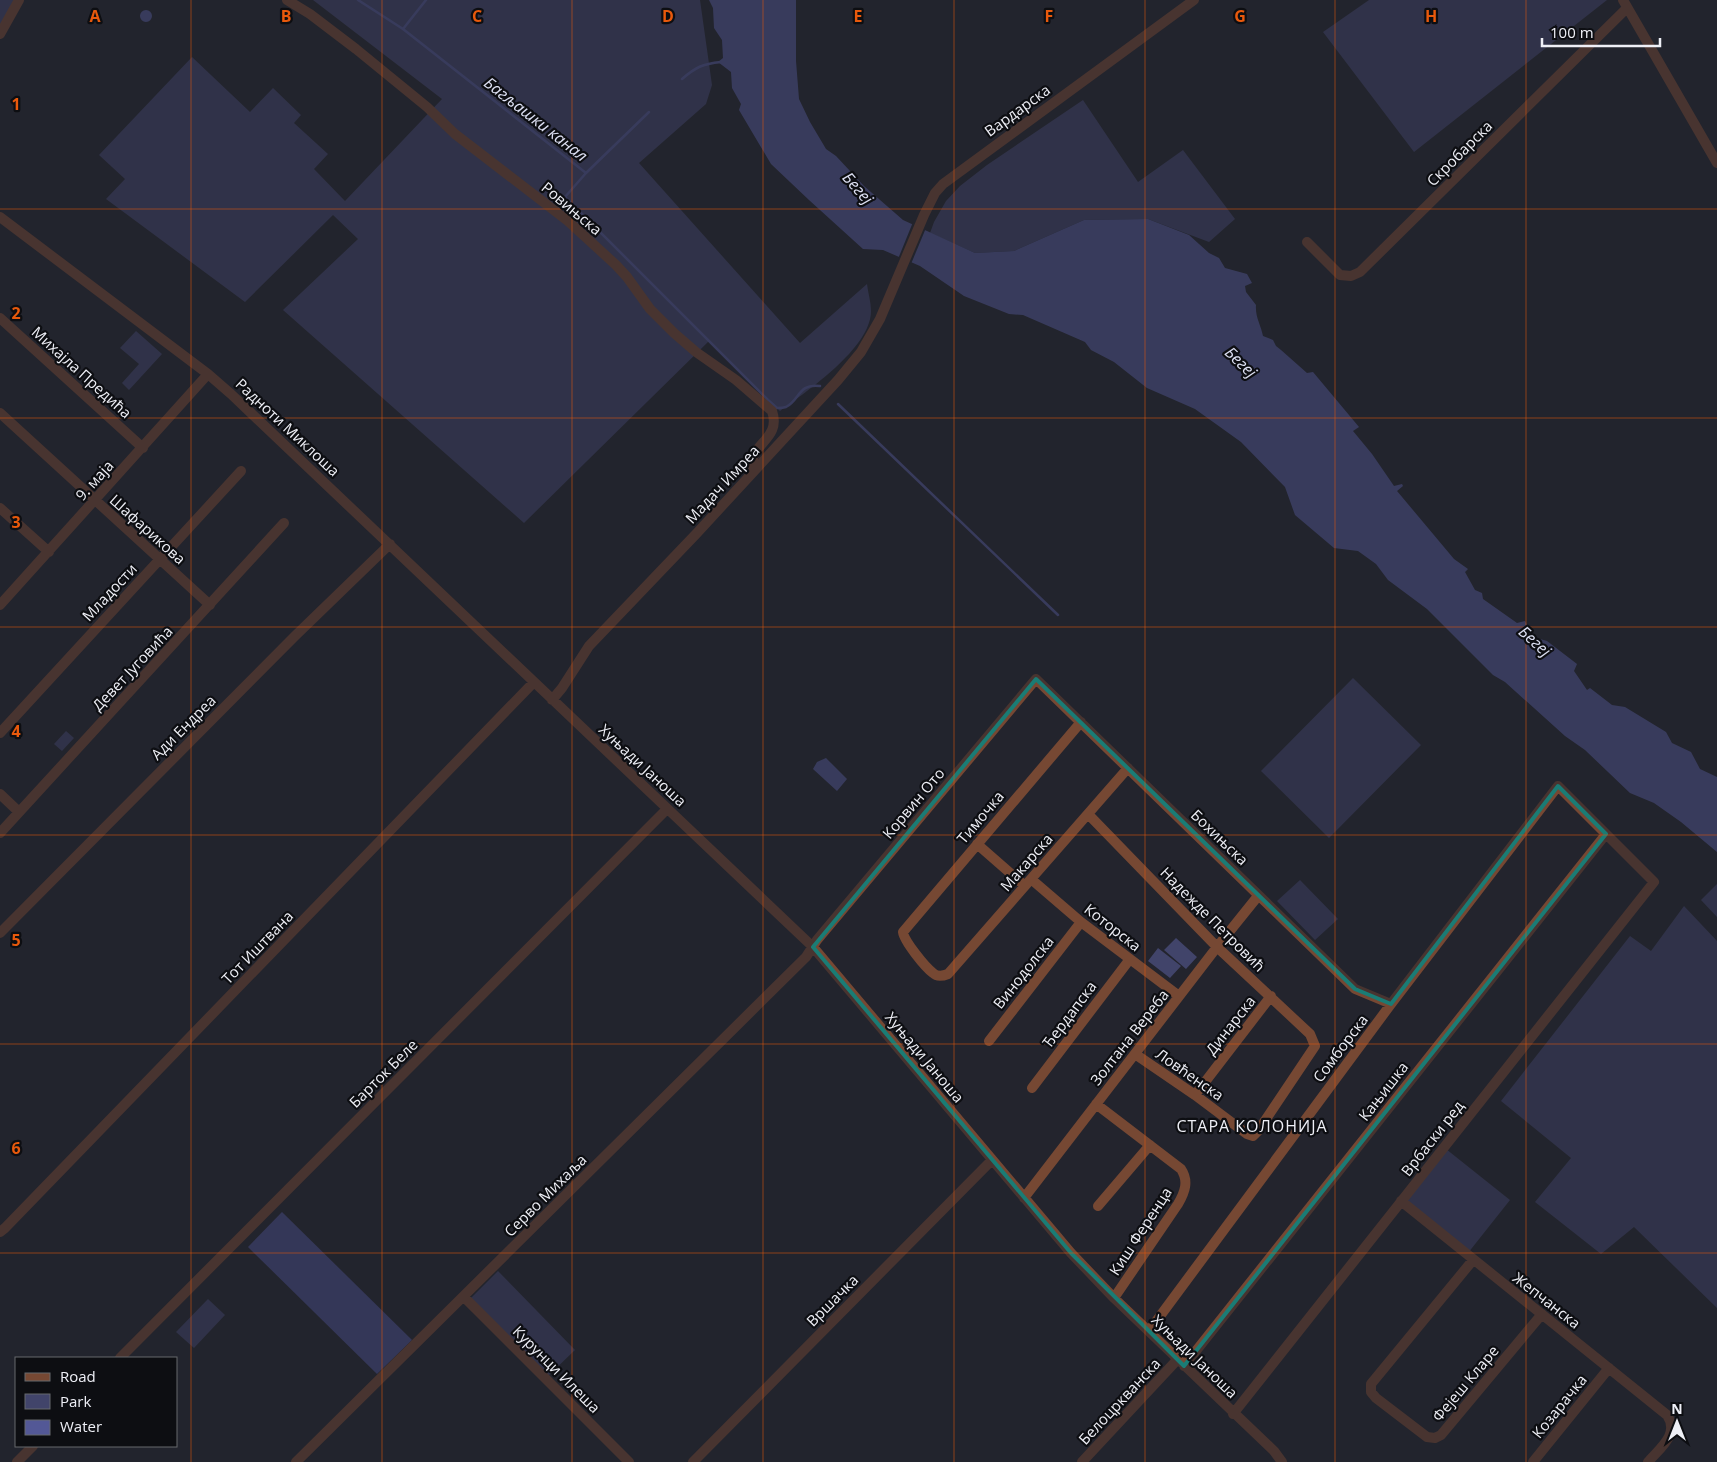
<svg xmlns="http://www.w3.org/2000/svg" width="1717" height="1462" font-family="'Open Sans',sans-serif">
<rect width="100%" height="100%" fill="#23242d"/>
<path fill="#41446a" d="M0,0h14l-14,27z
M313,0h387l12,85 -6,19 -67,59 161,180 67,-59c1,9 4,18 4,27 0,37 -64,80 -91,100l-71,-70 -185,182 -241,-213 75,-71 -25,-24 -88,87 -139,-103 19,-20 -26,-24 93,-98 58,55 23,-24 28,27 -7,8 34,31 -14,15 31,32 97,-102z
M1369,0h238l-193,152 -91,-120z
M1083,100l55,82 45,-32 52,69 -26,23 -61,-23 -64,1 -70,31 -39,2 -45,-20 4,-11 12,-21 14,-15 27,-21z
M136,331l26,23 -33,36 -7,-7 17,-19 -19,-16z
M1353,678l68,67 -92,93 -68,-67z
M66,731l8,7 -12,13 -8,-7z
M1300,880l38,39 -23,21 -38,-39z
M1717,884v33l-16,-17z
M1684,906l33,35v367l-83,-81 -33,27 -66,-52 36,-44 -70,-57 129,-165 21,15z
M1176,938l21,19 -11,12 -22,-19z
M1158,948l23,18 -11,12 -22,-17z
M1446,1149l64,51 -42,53 -64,-51z
M498,1271l77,79 -28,27 -77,-78z
M208,1299l17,16 -31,33 -18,-16z"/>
<path fill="#4b4f8d" d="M282,1212l130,128 -35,34 -129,-127z"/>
<path fill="#535896" d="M709,0h87v61l3,38 11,23 16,27 10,7 28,30 39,34 72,33 39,-2 70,-31 64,-1 41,16 20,18 10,5 6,10 22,6 5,9 -7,3 1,6 10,13c-1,12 5,20 7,31l10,4 3,6 5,4 26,23 6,-1 46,55 -6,4 19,23 22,32 8,-2 1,2 -6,5 57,68 14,10 -3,3 10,18 7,3 1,6 34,24 8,-2 8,16 14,4 30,23 -3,7 13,19 3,-2 22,17 13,2 41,25 6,11 19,9 9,17 17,8v75l-36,-30 -27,-19 -24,-10 -45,-43 -20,-14 -60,-54 -12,-7 -66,-66 -39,-29 -12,-16 -18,-13 -24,-3 -39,-33 -10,-28 -44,-45 -46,-33 -48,-21 -33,-26 -23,-12 -6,-8 -62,-27 -14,-1 -45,-18 -44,-30 -37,-16 -20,-1 -54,-49 -38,-36 -32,-54 2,-6 -9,-16 -1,-16 -13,-10 5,-4 -1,-18 -8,-12 -1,-20z
M140 16a6 6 0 1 1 12 0a6 6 0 1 1-12 0Z
M826,758l21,21 -10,12 -24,-22 4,-7z"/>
<path fill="#23242d" d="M913,222l13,6 -15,36 -13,-5z"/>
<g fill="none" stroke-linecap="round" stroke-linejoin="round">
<path stroke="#535896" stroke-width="2.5" d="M358,0l45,29 183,144 63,-61
M403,29l23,-29
M682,79c14,-12 20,-15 39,-17
M586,173l-21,24 203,203 9,8c3,0 6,0 9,-1 14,-7 12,-24 34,-21
M838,404l220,211"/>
<path stroke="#764833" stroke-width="10" d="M287,0l23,14 46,35 71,58 28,27 113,87 48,44 11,12 23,32 24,24 22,19 40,28 36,31c10,29 -24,33 -19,56l3,2
M1623,0l94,163
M0,34l19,-34
M0,217l208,157 23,20 582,553 258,306 43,45 160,153 8,11
M1307,242l33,33 11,1 9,-4 267,-264
M0,318l143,130
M0,413l210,192
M0,508l49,44
M0,605l208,-231
M552,700l10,-12 27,-42 108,-113 141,-153 23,-28 19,-33 44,-104 11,-22 8,-9 251,-184
M1081,722l-178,210c1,9 22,35 30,41 4,4 10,3 15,1l180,-206
M0,733l241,-262
M0,794l19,18
M1088,814l129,133 93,87 5,12 -57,85 -5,5 -6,-2 -52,-39 -60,-41
M0,833l284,-310
M977,844l48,42
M1031,879l50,43 98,74
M0,933l295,-297 95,-92
M989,1041l92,-119
M1032,1088l98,-129
M1195,1095l76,-99
M1096,1104l85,65c8,12 4,23 -3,35l-64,94
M1024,1198l193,-251 41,-51
M1401,1201l266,214c13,19 -7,33 -19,47
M1098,1206l52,-61
M0,1232l5,-4 529,-546
M1473,1260l-102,124v8l5,6 51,39 8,1 6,-3 101,-121
M464,1297l165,165
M1149,1331l242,-327 167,-218 96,96 -421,532
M120,1358l547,-549
M1184,1366l422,-532
M17,1462l16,-16
M296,1462l510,-505 11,-17 219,-261 319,310 36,15
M693,1462l299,-302
M1082,1462l95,-102
M1533,1462l76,-94"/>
</g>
<path d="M0 0H1717V1462H0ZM1036,679l319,310 36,15 167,-218 48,48 -422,532 -113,-113 -258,-306z" fill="#23242d" fill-opacity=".55" fill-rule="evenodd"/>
<path fill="none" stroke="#1a7c75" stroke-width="4" stroke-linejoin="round" d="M1036,679l319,310 36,15 167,-218 48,48 -422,532 -113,-113 -258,-306z"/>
<path fill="none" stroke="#e8590c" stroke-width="1" stroke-opacity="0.55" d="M191,0v1462M382,0v1462M572,0v1462M763,0v1462M954,0v1462M1145,0v1462M1335,0v1462M1526,0v1462M0,209h1717M0,418h1717M0,627h1717M0,835h1717M0,1044h1717M0,1253h1717"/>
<g text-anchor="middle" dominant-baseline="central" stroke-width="4.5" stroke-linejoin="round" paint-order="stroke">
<g font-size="15" fill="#eeeff6" stroke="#0d0e12">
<text transform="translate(1017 110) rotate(-36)">Вардарска</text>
<text transform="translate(1459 153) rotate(-45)">Скробарска</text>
<text transform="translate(572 208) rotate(40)">Ровињска</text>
<text transform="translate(82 372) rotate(42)">Михајла Предића</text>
<text transform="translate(288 427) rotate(43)">Радноти Миклоша</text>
<text transform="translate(94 480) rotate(-48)">9. маја</text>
<text transform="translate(722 484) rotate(-47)">Мадач Имреа</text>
<text transform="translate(148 529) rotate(42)">Шафарикова</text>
<text transform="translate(109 592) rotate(-47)">Младости</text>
<text transform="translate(132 668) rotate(-47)">Девет Југовића</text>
<text transform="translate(183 727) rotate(-45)">Ади Ендреа</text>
<text transform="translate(643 765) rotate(43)">Хуњади Јаноша</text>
<text transform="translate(913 803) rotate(-50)">Корвин Ото</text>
<text transform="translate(980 817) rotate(-50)">Тимочка</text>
<text transform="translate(1220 837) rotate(44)">Бохињска</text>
<text transform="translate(1026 862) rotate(-49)">Макарска</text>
<text transform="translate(1213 919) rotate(45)">Надежде Петровић</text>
<text transform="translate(1113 927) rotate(38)">Которска</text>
<text transform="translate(257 947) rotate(-46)">Тот Иштвана</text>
<text transform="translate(1023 972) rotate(-52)">Винодолска</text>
<text transform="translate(1069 1014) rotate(-53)">Ђердапска</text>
<text transform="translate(1230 1025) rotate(-52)">Динарска</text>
<text transform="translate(1129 1037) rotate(-52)">Золтана Вереба</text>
<text transform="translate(1340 1048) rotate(-53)">Сомборска</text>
<text transform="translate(925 1057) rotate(50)">Хуњади Јаноша</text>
<text transform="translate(383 1073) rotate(-45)">Барток Беле</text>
<text transform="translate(1190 1074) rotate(35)">Ловћенска</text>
<text transform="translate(1383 1091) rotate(-52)">Кањишка</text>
<text transform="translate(1432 1138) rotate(-52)">Врбаски ред</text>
<text transform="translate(545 1195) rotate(-45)">Серво Михаља</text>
<text transform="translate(1140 1231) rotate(-57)">Киш Ференца</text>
<text transform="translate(832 1300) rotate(-45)">Вршачка</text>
<text transform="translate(1547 1300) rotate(38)">Жепчанска</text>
<text transform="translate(1195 1356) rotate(44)">Хуњади Јаноша</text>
<text transform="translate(557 1369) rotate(45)">Курунци Илеша</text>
<text transform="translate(1465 1383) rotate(-50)">Фејеш Кларе</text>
<text transform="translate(1119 1401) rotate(-47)">Белоцркванска</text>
<text transform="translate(1559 1406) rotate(-51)">Козарачка</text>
</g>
<g font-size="16" font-style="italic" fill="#dde0f3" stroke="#0d0e12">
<text transform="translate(536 119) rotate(38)">Багљашки канал</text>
<text transform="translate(858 188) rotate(49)">Бегеј</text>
<text transform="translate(1241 362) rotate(44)">Бегеј</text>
<text transform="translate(1535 641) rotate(42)">Бегеј</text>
</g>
<g font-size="16" letter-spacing="1" fill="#eeeff6" stroke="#0d0e12">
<text x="1252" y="1126">СТАРА КОЛОНИЈА</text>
</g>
</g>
<g font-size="16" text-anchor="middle" font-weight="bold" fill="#e8590c" stroke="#0d0e12" stroke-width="4.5" stroke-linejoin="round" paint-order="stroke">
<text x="95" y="22">A</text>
<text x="286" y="22">B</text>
<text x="477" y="22">C</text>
<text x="668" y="22">D</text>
<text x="858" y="22">E</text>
<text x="1049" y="22">F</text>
<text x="1240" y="22">G</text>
<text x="1431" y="22">H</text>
<text x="16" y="110">1</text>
<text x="16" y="319">2</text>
<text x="16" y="528">3</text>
<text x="16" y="737">4</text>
<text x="16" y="946">5</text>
<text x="16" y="1154">6</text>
</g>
<rect x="15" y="1357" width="162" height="90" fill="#0d0e12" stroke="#67686d"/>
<rect x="25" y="1373" width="25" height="8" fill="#764833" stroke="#67686d"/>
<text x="60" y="1382" font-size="15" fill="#eeeff6">Road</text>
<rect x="25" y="1394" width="25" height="15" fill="#41446a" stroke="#67686d"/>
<text x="60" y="1407" font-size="15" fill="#eeeff6">Park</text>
<rect x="25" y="1420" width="25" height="15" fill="#535896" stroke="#67686d"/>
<text x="60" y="1432" font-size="15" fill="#eeeff6">Water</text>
<g transform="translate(1677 1422)" stroke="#0d0e12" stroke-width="4" paint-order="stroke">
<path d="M0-4L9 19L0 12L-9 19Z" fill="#eeeff6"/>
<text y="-8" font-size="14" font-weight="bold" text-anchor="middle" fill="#eeeff6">N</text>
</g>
<path d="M1542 38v8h118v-8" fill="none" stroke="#eeeff6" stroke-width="2.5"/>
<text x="1550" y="38" font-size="15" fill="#eeeff6" stroke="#0d0e12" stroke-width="4" paint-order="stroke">100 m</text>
</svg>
